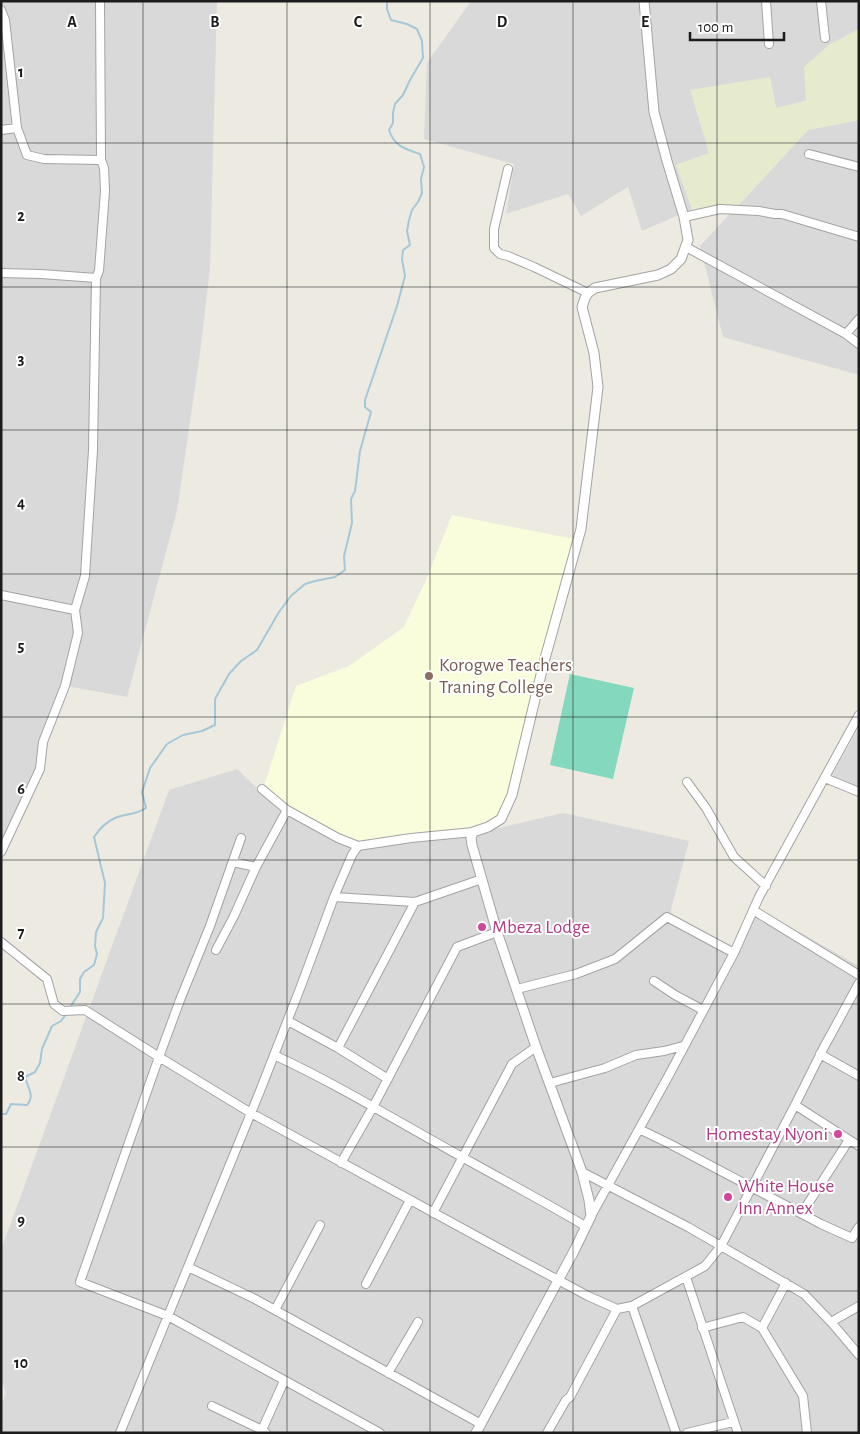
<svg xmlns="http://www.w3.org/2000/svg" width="860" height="1434" font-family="'Alegreya Sans',sans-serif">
<rect width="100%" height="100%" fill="#edeae2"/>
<path fill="#dad9d9" d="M1,1h216l-7,268 -10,84 -23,158 -50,186 -66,-12 -22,56 -3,27 -35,74z
M471,1h388v28l-53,72 -30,7 -6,-30 -61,76 -33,11 16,44 -50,22 -14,-44 -47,29 -13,-22 -62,20 8,-50 -90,-25 3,-76z
M859,120v255l-136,-38 -23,-91 108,-116z
M859,727v70l-32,-13z
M237,769l23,22 77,49 37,6 99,-12 90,-21 126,28 -21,80 68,36 23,-48 100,57v467h-858v-27l5,-13 -5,-14v-129l168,-460z"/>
<path fill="#fafddb" d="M452,515l122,24 -34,122 -32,133 -11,22 -11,7 -15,5 -60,7 -53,7 -19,-8 -50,-27 -25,-21 32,-100 53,-20 55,-39 22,-47z"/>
<path fill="#e6ebce" d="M859,29v91l-51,10 -70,76 -46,3 -16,-44 33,-12 -19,-63 80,-13 6,31 30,-7 -2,-34 26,-23z"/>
<path fill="#84d8be" d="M570,674l64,14 -21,91 -63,-14z"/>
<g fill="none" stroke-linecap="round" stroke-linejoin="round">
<path stroke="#a4c8d8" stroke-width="2" d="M69,1009l11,-17v-13l4,-7 10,-7 3,-11 -2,-8 1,-14 7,-14 2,-35 -11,-46c6,-9 12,-15 21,-19 11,-5 19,-2 31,-10l-4,-16 8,-24 17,-24 16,-9 19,-4 13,-6v-26l14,-25 12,-13 16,-11 22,-38 12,-16 14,-12 10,-3 20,-4 10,-7 -1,-14 8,-33 -1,-24 4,-8 5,-40 11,-39 -6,-5v-7l32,-94 8,-30 -3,-17 1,-9 7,-5 -3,-14 2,-11 3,-10 6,-8 4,-9 -1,-14 3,-12 -4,-13c-15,-5 -26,-8 -31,-24l4,-7v-10l2,-9 8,-9 7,-15 13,-22 -1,-17 -5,-12 -10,-5 -16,-4 -4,-11v-8
M1,1114h5l5,-10 16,1c8,-9 1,-17 -2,-28l10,-5 5,-9 2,-14 10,-23 9,-5 6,-8"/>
<g stroke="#a3a3a3" stroke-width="10">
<path id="minor" d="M766,1l3,43
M821,1l4,37
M1,10l4,10 12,108 10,27 17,4 57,1
M1,130l16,-2
M809,154l50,13
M508,169l-14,60v19l6,6 8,2 26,11 54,26
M684,217l36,-8 39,2 16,3h7l77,23
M686,247l160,87 13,10
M1,273l40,1 55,4
M846,334l13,-15
M1,595l74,15
M825,778l34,14
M687,782l19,26 28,49 32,29
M262,789l25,21 51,28 20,8 53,-8 62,-6
M241,838l-31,88 -30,74 -21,57 -79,225 88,34 212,117
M1,852l39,-83 3,-27 22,-56 13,-53 -3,-23 10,-34 8,-126 3,-172 3,-7 6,-80 -1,-23 -3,-8 -1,-159
M233,862l23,5
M334,897l81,5 67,-23
M753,910l106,65
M1,942l46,37 7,25 9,7 22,-1 74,47 92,56 251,137 86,46 29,13 15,-3 73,-40 16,-20 74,-141 29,-58 35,-64
M216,950l18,-34 22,-49 31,-57
M654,981l21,14 28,15
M517,989l59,-15 39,-15 52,-42 67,36
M288,1021l50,27 50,31
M338,1048l77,-146
M820,1054l39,22
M274,1055c65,30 126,68 188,102 41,23 83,45 123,69
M550,1083l55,-15 31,-13 28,-4 19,-5
M795,1105l64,41
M639,1129l29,14 153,81 31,14 7,-11
M341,1163l32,-56 84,-160 40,-15
M582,1172l106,55 116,67 27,28 28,33
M433,1213l79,-149 24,-17
M802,1213l47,-73
M591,1216l78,-141 65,-122 25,-56 100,-182
M188,1267l67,32 226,125
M686,1277l52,156
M366,1284l44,-84
M632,1306l44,127
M275,1310l45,-85
M831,1322l28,-16
M702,1328l41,-11 19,11 41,68 4,37
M762,1328l24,-45
M388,1373l30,-51
M212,1406l50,24
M120,1433l140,-342 41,-105 33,-89 18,-42 6,-9
M266,1433l-4,-3 22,-49
M547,1433l19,-33 4,-3 47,-88
M687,1433l46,-11"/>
</g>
<g stroke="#a3a3a3" stroke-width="11">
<path id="tertiary" d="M476,1433l98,-182 17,-35 -2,-16 -7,-28 -46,-125 -39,-115 -25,-87 -1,-7 2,-6 15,-5 13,-8 11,-24 32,-133 37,-133 17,-142 -4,-34 -12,-46 3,-9 3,-5 7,-5 63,-13 13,-6 10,-10 7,-19 -4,-23 -17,-56 -13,-49 -10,-111"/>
</g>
<use href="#minor" stroke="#fff" stroke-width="8"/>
<use href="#tertiary" stroke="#fff" stroke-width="9"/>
</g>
<path fill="none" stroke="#1c1c1c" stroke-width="1" stroke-opacity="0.55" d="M143,1v1432M287,1v1432M430,1v1432M573,1v1432M717,1v1432M1,143h858M1,287h858M1,430h858M1,574h858M1,717h858M1,860h858M1,1004h858M1,1147h858M1,1291h858"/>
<circle fill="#8d6e63" stroke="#fff" stroke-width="2" cx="429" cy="676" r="5"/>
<g fill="#d1479c" stroke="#fff" stroke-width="2">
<circle cx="482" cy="927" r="5"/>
<circle cx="838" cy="1134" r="5"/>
<circle cx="728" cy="1197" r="5"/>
</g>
<g text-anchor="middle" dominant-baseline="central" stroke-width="4" stroke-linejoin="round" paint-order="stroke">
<g font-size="19" fill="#785e54" stroke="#fff" text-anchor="start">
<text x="439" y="665">Korogwe Teachers<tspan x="439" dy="22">Traning College</tspan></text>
</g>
<g font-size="19" fill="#b23c85" stroke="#fff" text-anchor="start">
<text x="492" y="927">Mbeza Lodge</text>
<text x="828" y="1134" text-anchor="end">Homestay Nyoni</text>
<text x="738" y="1186">White House<tspan x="738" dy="22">Inn Annex</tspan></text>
</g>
</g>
<g font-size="16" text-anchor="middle" font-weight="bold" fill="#1c1c1c" stroke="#fff" stroke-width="4" stroke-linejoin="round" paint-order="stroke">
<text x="72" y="27">A</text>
<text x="215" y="27">B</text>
<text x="358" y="27">C</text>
<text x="502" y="27">D</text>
<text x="645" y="27">E</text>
<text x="21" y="77">1</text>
<text x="21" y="221">2</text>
<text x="21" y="364">3</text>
<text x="21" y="508">4</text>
<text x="21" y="651">5</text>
<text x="21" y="794">6</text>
<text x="21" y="938">7</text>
<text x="21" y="1081">8</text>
<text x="21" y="1225">9</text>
<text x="21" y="1368">10</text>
</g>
<rect width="860" height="1434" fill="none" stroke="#1c1c1c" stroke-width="5"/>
<path d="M690 32v8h94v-8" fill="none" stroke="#1c1c1c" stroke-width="2.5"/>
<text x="698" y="32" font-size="15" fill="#1c1c1c" stroke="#ffffff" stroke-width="4" paint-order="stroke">100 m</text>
</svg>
